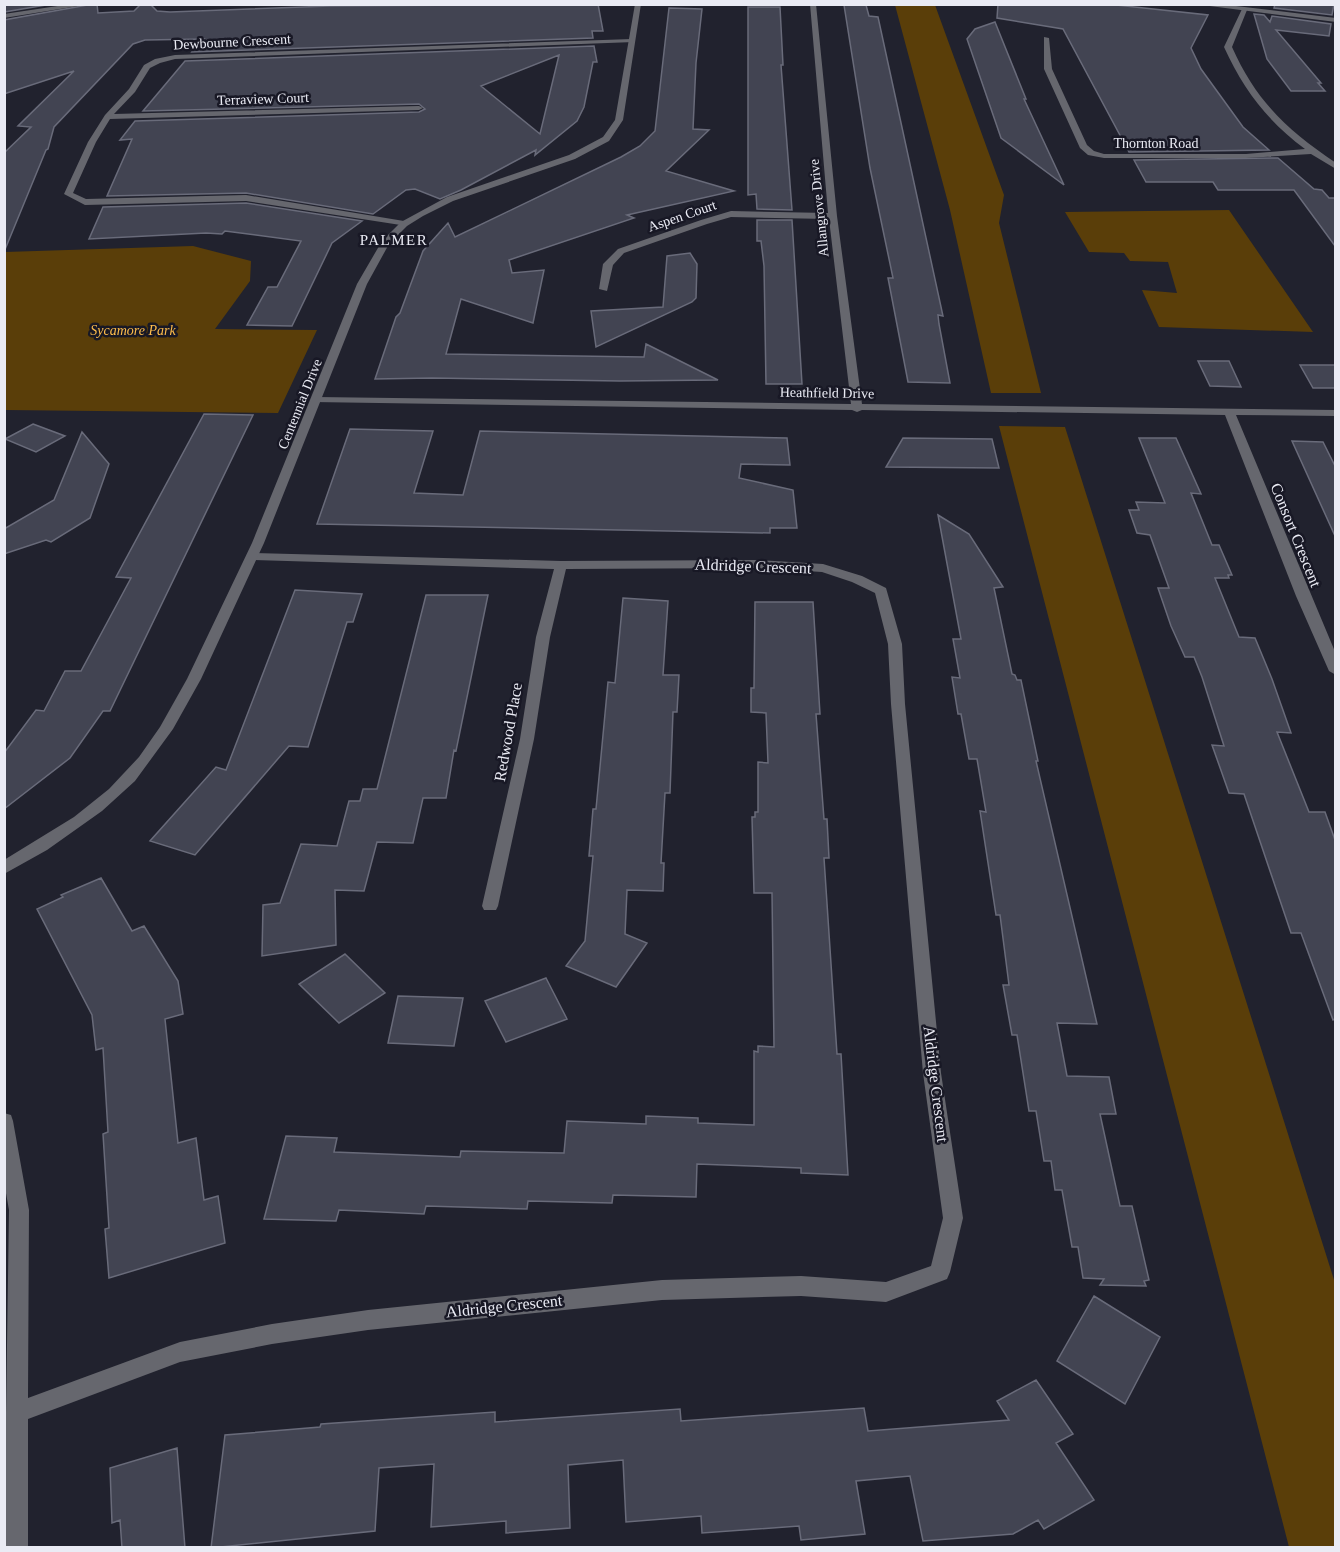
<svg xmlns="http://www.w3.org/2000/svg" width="1340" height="1552" font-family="'Times New Roman',serif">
<rect width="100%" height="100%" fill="#21222e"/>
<path fill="#5a3e09" d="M895,5h40l69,190 -5,28 42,170h-50l-41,-183z
M1229,210l84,122 -154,-5 -17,-37 35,3 -9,-31 -38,-1 -6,-8 -35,-1 -24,-40z
M193,246l58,15 -1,20 -35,48 102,1 -39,83 -273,-3v-158z
M999,426l66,1 270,856v264h-46z"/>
<path fill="#424452" stroke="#696b7a" stroke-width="1.5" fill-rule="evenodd" d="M4,4h48l-48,8z
M93,4h4l1,9 36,-2 7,-7h9l7,7 13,1 160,-6 268,-2 5,27h-11l1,7 -401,14 12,-13 -59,1 -12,4 -79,83 -6,22 -2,1 -42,102v-99l27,-26 -13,-1 56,-55 -70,23v-74z
M998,4h109l101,11 -17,33 10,21 42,58 26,23 -140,2 -66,-123 -66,-11z
M1275,4h59l-2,11 -58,-7z
M844,5h22l3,11 9,1 65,299 -5,-1 1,9 11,59 -42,-1 -20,-104h5l-23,-110z
M748,7h32l3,58h-2l11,145 -35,-1 -1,-15 -8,1z
M669,8l33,1 -6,54 -3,66 16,1 -43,41 68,20 -107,24 7,3 -125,42 3,13 32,-3 -11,53 -72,-24 -15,55 198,3 2,-13 72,36 -98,1 -188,-3 -57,1 21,-62 4,-4 23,-62 25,-28 7,14 166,-80 19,-11 15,-15z
M1254,14l10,1 6,7 2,-6 59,8 -2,12 -53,-6 45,53h-3l7,8h-34l-24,-32z
M995,22l31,77h-2l40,86 -63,-47 -34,-99 8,-10z
M594,46l3,16h-4l-9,45 -7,14 -42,34 1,-5 -75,40 -21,9 -25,-10 -9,1 -33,24 -127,-21 -139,3 25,-57 -12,1 15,-19 284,-9 6,-3 -6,-5 -276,7 42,-50zM559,55l-19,79 -59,-48z
M1278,158l36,31 8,1 7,8h6v48l-41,-56h-76l-5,-8h-67l-12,-22z
M246,203l116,18 -30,22 -40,83 -45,-1 21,-38h9l24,-46 -76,-10 -3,3 -16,-1 -117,6 14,-32z
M757,220h35l10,164h-36l-2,-118 -3,-25h-4z
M690,253l7,11 -1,34 -4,4 -96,45 -5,-36 72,-4 4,-51z
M1198,361h31l12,26 -31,-1z
M1300,365h35v23h-22z
M204,414l49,1 -143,296h-7l-33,47 -66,51v-56l32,-43 8,1 21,-40h16l50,-93 -15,-1z
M33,424l32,12 -29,16 -31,-13z
M350,429l83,2 -19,62 49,2 17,-64 307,7 3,27 -49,-1 -2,14 54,12 4,38h-27v5l-53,-1 -400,-8z
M82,432l27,32 -19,54 -39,24 -5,-2 -42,14v-25l50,-29z
M903,438l89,1 7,29 -113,-1z
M1139,438h37l25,56 -10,-1 21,52h7l13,30h-4l1,3h-14l24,59 16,1 17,41 19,54 -14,-1 32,80h16l10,28v179l-2,1 -32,-87h-10l-47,-139 -15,-1 -17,-48 12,1 -22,-69 -8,-20h-9l-14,-31 -13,-38h11l-19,-53 -13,-2 -8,-23h10l-3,-8 29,1z
M1292,441l31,1 12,24v70z
M938,515l31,19 34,53 -9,1 18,86 3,1 2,5h4l17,81h-2l61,263 -40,-1 10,53 42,1 7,37h-16l20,92h12l17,74 -5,1 2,5 -46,-1 4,-6 -21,-1 -5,-31h-6l-10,-57h-7l-4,-29h-7l-8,-50h-7l-12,-76h-5l-9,-50h6l-9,-70h-4l-16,-104 6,1 -9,-53h-8l-8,-45h-3l-6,-37 8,1 -7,-39h8z
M295,590l67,4 -9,28h-6l-39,125 -19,-1 -94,109 -45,-14 66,-74 10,3z
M426,595h62l-32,156 -2,-1 -8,48h-23l-10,45 -36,-1 -13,49 -29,-1 1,55 -74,11 1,-51 17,-2 21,-59 36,2 12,-45h11l3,-12h14z
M623,598l45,3 -5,74h16l-2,37h-4l-3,81h-5l-4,70h3l-1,28 -36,-1 -2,44 22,9 -31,44 -50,-21 19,-25 8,-85h-4l4,-47h3l12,-127 7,1z
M755,602h58l7,112h-4l8,105h3l2,39h-5l13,196h4l7,121 -47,-2v-5l-104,-4 -1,33 -83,-2 -1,8 -84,-2 -1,8 -101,-3 -2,8 -85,-4 -3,11 -72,-2 22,-83 51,2 -3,14 126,5 1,-6 103,2 3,-32 79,3v-8l52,2v5l56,2v-74l4,1v-6l16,1 -2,-154h-18l-2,-76h3v-5h3v-50l10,1 -2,-50 -15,-1v-24h3z
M101,878l31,53 12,-5 34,55 5,33 -18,5 13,124 18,-5 8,62 14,-4 7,47 -116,35 -4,-49 4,-1 -6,-94 5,-2 -5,-84 -7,2 -4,-35 -55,-106 26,-12 -2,-2z
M345,954l40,39 -46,30 -40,-39z
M546,978l21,41 -61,23 -21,-41z
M398,996l65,2 -9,48 -66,-3z
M1094,1296l66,41 -35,67 -68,-43z
M1036,1380l37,54 -17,9 38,57 -50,29 -6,-9 -25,14 -90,7 -13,-65 -54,5 9,53 -64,6 -2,-14 -97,7 -1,-17 -75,6 -3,-62 -55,5 2,63 -64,5v-12l-75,6 3,-63 -55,4 -4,63 -164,17 14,-113 95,-8 1,-3 174,-12v10l185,-13 1,12 183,-13 4,23 141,-11 -12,-19z
M177,1448l8,100h-63l-2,-28 -8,3 -2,-55z"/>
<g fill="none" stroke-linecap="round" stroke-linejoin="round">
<path fill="#66676e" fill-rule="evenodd" d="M810,4h6l21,212 25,188 474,6v6l-100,-1 100,239v21l-7,-4 -33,-75 -71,-181 -363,-5 -5,2 -5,-2 -539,-8v-4l4,-1 534,7 -22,-185 -98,-2 -24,7 -83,29 -11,12 -6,26 -8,-2 4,-25 15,-15 83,-29 30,-9 97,2z
M1242,9l5,1 -15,37c24,54 55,83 104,116v6l-25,-15 -65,4h-142l-16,-3 -8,-7 -36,-79v-32l5,1 3,31 35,76 7,6 10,3h142l59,-5c-37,-27 -62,-60 -81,-102z
M632,39l2,3 -459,17 -15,4 -10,5 -15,24 -21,22 305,-8 4,2 -4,2 -309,9 -14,23 -23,51 13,6 160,-4 158,26 3,1v4l-161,-25 -161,4 -21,-11 24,-52 17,-27 24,-26 15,-24 11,-6 20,-4z
M254,553l307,8 195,-1 67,4 39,12 24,12 16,56 3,60 36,369 22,145 -13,54 -3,7 -61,23 -85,-6 -139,4 -294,30 -96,14 -92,18 -152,57v129h-24l5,-338 -5,-28v-69l7,2 2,6 16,89 -1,188 152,-56 92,-18 96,-14 294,-30 139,-4 85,6 45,-16 12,-48 -20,-145 -32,-369 -3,-60 -13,-51 -23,-11 -30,-10 -66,-4 -190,1 -16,68 -16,102 -36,167 -2,4h-12l-2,-4 38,-167 16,-102 18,-68 -304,-9 -2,-3z"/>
<path fill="#66676e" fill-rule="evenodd" d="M71,4h20l-87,14v-4z
M635,4h6l-18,116 -14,21 -34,18 -122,42 -30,15 -16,10 -18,18 -22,40 -103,259 -63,136 -28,50 -38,52 -33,30 -55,39 -43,24v-14l70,-43 35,-28 30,-32 21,-30 27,-48 65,-136 105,-259 25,-43 19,-19 46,-25 122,-42 34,-18 12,-17z
M1194,4h25l117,14v4z"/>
</g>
<g text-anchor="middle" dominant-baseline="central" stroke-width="5" stroke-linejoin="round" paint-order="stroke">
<g font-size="14" fill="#eaebf4" stroke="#181825">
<text transform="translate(232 42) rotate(-3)">Dewbourne Crescent</text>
<text transform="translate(263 99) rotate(-2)">Terraview Court</text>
<text x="1156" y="143">Thornton Road</text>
<text transform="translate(819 208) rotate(-96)">Allangrove Drive</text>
<text transform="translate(682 216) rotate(-19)">Aspen Court</text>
<text transform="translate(827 393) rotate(1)">Heathfield Drive</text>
<text transform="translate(300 404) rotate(-68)">Centennial Drive</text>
</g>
<g font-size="14" font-style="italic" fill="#febd4c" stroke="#181825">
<text x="133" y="330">Sycamore Park</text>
</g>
<g font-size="15" letter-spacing="1.5" fill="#eaebf4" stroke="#181825">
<text x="394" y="240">PALMER</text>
</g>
<g font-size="16" fill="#eaebf4" stroke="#181825">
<text transform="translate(1296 535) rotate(68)">Consort Crescent</text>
<text transform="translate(753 566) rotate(2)">Aldridge Crescent</text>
<text transform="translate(508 732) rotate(-80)">Redwood Place</text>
<text transform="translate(936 1084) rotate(83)">Aldridge Crescent</text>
<text transform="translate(504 1306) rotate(-6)">Aldridge Crescent</text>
</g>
</g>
<rect width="1340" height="1552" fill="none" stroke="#eaebf4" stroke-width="12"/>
</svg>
